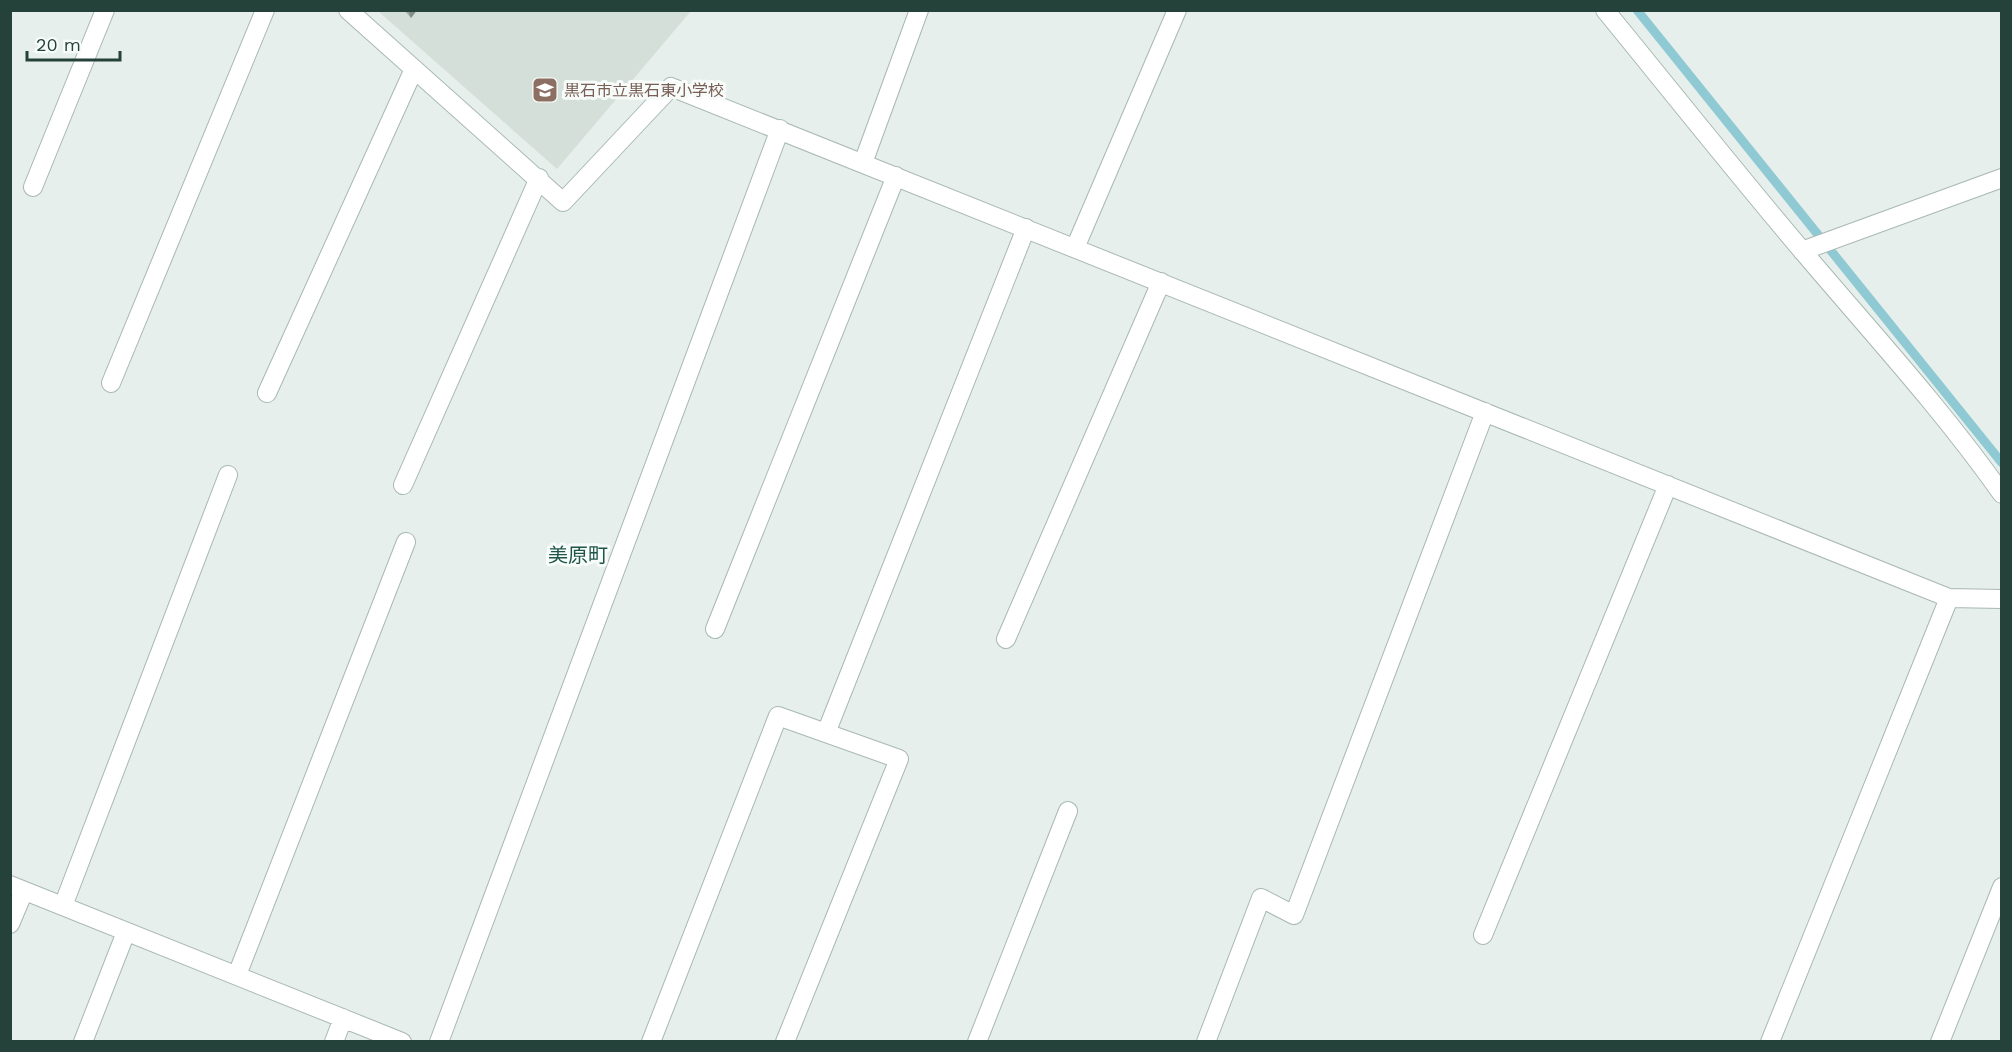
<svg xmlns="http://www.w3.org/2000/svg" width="2012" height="1052" font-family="'Work Sans','Noto Sans JP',sans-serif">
<rect width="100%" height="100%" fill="#e6efeb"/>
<path fill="#d4dfda" d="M378,11h313l-134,158z"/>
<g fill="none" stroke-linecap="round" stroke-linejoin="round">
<path stroke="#8ec9d4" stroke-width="9" d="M1637,10l365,453"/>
<g stroke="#a8b8b2" stroke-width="20">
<path id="street" d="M348,10l215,192 108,-115 1278,511 53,1
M1605,10c67,82 132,164 200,244 67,79 137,155 197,240
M863,163l56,-153
M33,187l72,-177
M1075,248l102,-238
M1802,251l200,-73
M111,383l154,-373
M267,393l147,-324
M403,485l136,-307
M715,629l181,-453
M1006,639l155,-357
M826,733l200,-505
M10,885l392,157
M63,906l165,-431
M10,924l14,-33
M1483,935l185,-450
M237,975l169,-433
M83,1042l43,-110
M334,1042l9,-24
M439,1042l341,-913
M651,1042l127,-326 121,43 -114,283
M977,1042l91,-231
M1206,1042l55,-144 33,17 191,-503
M1770,1042l179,-444
M1940,1042l62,-155"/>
</g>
<use href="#street" stroke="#fff" stroke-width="18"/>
</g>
<path fill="#a1aea9" d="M404,10h13l-6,8z"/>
<path fill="#838d89" d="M408,10h9l-6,8z"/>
<defs>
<g id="school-square" transform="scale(1.35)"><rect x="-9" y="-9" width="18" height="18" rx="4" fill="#8d6e63" stroke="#f7fbf9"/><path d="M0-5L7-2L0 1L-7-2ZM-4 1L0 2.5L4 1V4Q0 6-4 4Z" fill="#fff"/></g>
</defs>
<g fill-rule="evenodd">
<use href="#school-square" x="545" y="90"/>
</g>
<g text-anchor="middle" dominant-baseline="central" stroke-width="6" stroke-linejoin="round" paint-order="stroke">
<g font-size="16" fill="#785e54" stroke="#f7fbf9" text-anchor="start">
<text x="564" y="90">黒石市立黒石東小学校</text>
</g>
<g font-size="20" fill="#1f5548" stroke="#f7fbf9">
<text x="578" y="555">美原町</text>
</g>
</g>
<rect width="2012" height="1052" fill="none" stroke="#24423a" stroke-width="24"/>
<path d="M27 51v9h93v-9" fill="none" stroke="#24423a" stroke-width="3"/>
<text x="36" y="51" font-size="18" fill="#24423a" stroke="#f7fbf9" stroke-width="4.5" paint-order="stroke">20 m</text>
</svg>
